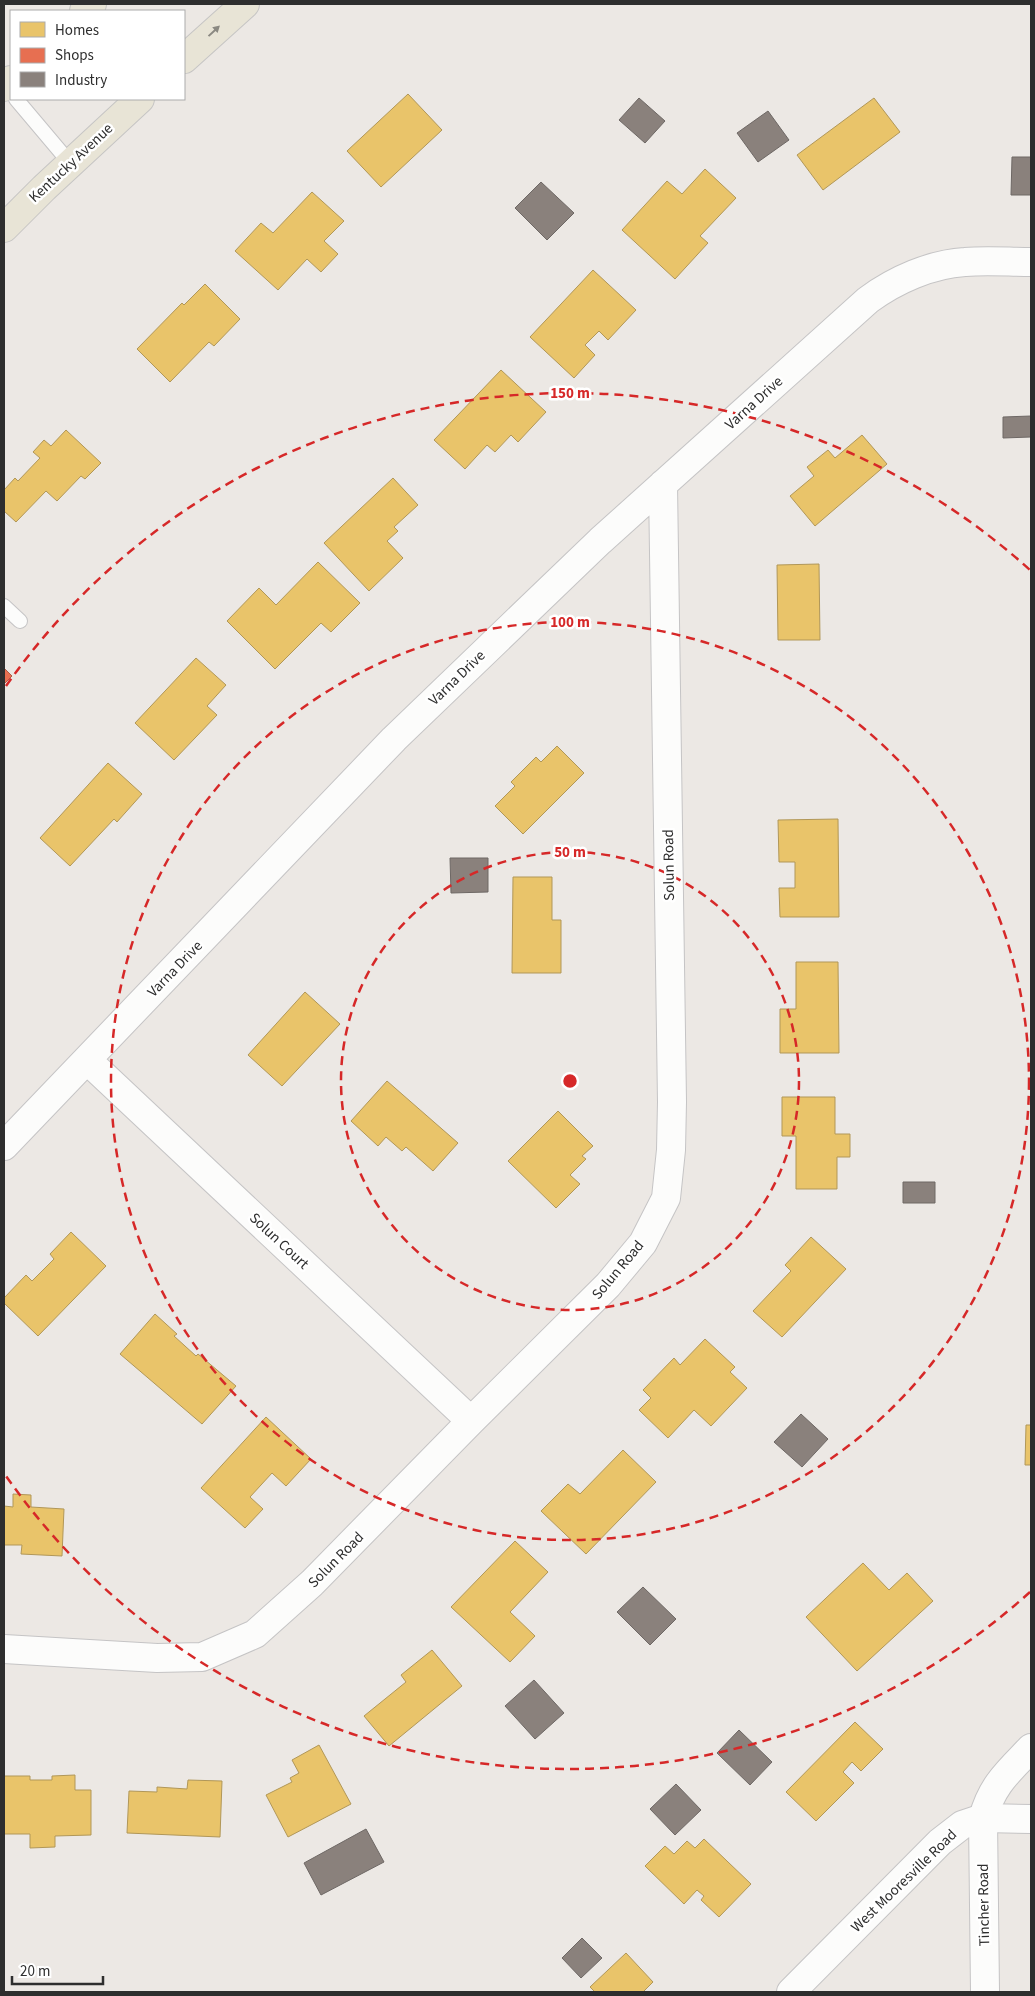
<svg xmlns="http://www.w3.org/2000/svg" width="1035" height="1996" font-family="'Source Sans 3',sans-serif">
<rect width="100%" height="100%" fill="#ece8e4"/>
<path fill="#e9c46a" stroke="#b19758" d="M408,94l34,36 -61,57 -34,-36z
M874,98l26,34 -77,58 -26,-35z
M705,169l31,29 -36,38 8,7 -33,36 -53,-49 45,-49 15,13z
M312,192l32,29 -20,20 14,13 -17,18 -14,-13 -29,31 -43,-39 26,-28 12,10z
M593,270l43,40 -28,30 -9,-9 -14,14 10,10 -21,23 -44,-41z
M205,284l35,35 -26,27 -5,-4 -39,40 -33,-33 45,-46 2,2z
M501,370l45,42 -28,30 -7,-7 -16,17 -8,-7 -22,24 -31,-29z
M66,430l35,33 -16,16 -4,-3 -24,25 -11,-10 -30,31 -12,-11v-21l11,-12 3,3 22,-23 -7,-6 11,-12 7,6z
M862,435l25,29 -72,62 -25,-30 24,-20 -7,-9 21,-17 7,8z
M393,478l25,27 -24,22 4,4 -11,10 16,17 -34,33 -45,-48z
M318,562l42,41 -29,29 -10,-9 -46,46 -48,-48 32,-33 17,17z
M819,564l1,76h-42l-1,-75z
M196,658l30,27 -19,21 10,9 -43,45 -39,-37z
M557,746l27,27 -61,61 -28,-28 20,-20 -4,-4 25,-25 5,5z
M108,763l34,31 -25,28 -3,-3 -44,47 -30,-28z
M838,819l1,98h-59l-1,-29h16v-26h-16l-1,-42z
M513,877h39v43h9v53h-49z
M796,962h42l1,91h-59v-44h16z
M305,992l35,32 -58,62 -34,-31z
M387,1081l71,62 -25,28 -27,-24 -4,4 -16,-14 -8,9 -27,-25z
M782,1097h53v37h15v23h-13v32h-41v-53h-14z
M558,1111l35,35 -11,10 4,3 -16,16 10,9 -24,24 -48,-47z
M71,1232l35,34 -68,70 -34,-33v-5l22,-23 6,6 22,-22 -4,-5z
M811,1237l35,32 -64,68 -29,-26 38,-40 -6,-6z
M155,1314l22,20 -3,2 22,20 2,-2 38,32 -34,38 -82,-70z
M705,1339l30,28 -5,5 17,16 -36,38 -17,-16 -26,28 -29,-28 12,-12 -8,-8 31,-32 6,7z
M266,1417l45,42 -25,27 -14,-13 -22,24 13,12 -18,19 -44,-40z
M1026,1425h5v40h-6z
M623,1450l33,32 -70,72 -45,-43 27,-27 12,10z
M13,1494l18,1v12l33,2 -2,47 -41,-2 1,-9h-18v-39l9,1z
M515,1541l33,31 -38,40 25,24 -25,26 -59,-55z
M863,1563l26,27 18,-17 26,28 -76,70 -51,-54z
M432,1650l30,36 -73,60 -25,-30 42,-34 -5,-7z
M855,1722l28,27 -22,22 -9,-9 -9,10 11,11 -38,38 -30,-29z
M319,1745l32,59 -63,33 -22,-42 26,-13 -2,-4 9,-5 -7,-13z
M75,1775v15h16v45l-36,1v11l-25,1v-14h-26v-58h26v4h22v-4z
M188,1780l34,1 -2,56 -93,-4 2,-42 28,1v-5l30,2z
M704,1839l47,45 -32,33 -18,-17 3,-4 -7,-6 -13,14 -39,-38 20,-20 9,8 13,-13 8,7z
M626,1953l27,29 -10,10h-48l-5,-5z"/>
<path fill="#e76f51" stroke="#b05c46" d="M4,668l8,8 -8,8z"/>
<path fill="#8a817c" stroke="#6e6865" d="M639,98l26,23 -20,22 -26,-23z
M768,111l21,29 -31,22 -21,-29z
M1012,157h19v38h-20z
M541,182l33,31 -27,27 -32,-32z
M1031,416v21l-28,1v-21z
M450,858h38v34l-37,1z
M903,1182h32v21h-32z
M801,1414l27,25 -26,28 -28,-25z
M643,1587l33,32 -26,26 -33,-33z
M534,1680l30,33 -29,26 -30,-33z
M739,1730l33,32 -22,23 -33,-32z
M676,1784l25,26 -26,25 -25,-26z
M366,1829l18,33 -63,33 -17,-32z
M582,1938l20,20 -21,20 -19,-20z"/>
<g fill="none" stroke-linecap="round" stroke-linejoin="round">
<g stroke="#c5c4c5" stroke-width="16">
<path id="service" d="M16,99l54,64
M4,606l16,15"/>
</g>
<g stroke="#c5c4c5" stroke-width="30">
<path id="minor" d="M87,1060l384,361
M4,1146l390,-407 206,-198 268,-241c27,-20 63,-36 97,-38 22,-2 44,0 66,0
M4,1649l153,9 45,-1 53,-23 57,-51 159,-162 137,-136 35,-42 23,-45 5,-48 1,-48 -9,-618
M791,1992l149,-150 22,-17 21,-7 48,1"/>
</g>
<g stroke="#c5c4c5" stroke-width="30">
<path id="tertiary" d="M985,1992l-2,-174c9,-33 25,-46 48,-70"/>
</g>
<g stroke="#c6c5c4" stroke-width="30">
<path id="primary" d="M84,11l8,-7
M184,59l61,-55
M4,87l7,-7
M4,228l40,-40 96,-89"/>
</g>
<use href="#service" stroke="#fcfcfb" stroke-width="14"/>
<use href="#minor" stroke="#fcfcfb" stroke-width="28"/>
<use href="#tertiary" stroke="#fcfcfb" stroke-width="28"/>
<use href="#primary" stroke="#e8e4d6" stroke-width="28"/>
</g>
<defs><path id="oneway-solid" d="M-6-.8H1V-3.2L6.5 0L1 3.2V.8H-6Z" transform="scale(1.25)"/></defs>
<use fill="#8b8982" href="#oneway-solid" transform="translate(214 31) rotate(-43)"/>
<g fill="none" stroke="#d62828" stroke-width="2.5" stroke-dasharray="9 6">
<circle cx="570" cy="1081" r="229"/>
<circle cx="570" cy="1081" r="459"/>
<path d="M1030 1592A688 688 0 0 1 6 1476M6 686A688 688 0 0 1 1030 570"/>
</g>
<g text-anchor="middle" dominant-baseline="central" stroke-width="5" stroke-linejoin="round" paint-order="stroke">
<g font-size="15" fill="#2e2e2e" stroke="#fff">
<text transform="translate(71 163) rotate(-43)">Kentucky Avenue</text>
<text transform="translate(754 403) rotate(-42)">Varna Drive</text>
<text transform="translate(457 678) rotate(-44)">Varna Drive</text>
<text transform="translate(669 865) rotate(-91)">Solun Road</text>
<text transform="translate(175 969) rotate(-46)">Varna Drive</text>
<text transform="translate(279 1241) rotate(43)">Solun Court</text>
<text transform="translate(618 1270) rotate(-50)">Solun Road</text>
<text transform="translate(336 1560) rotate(-45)">Solun Road</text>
<text transform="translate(904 1881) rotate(-44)">West Mooresville Road</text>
<text transform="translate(984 1905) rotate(-91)">Tincher Road</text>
</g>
</g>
<circle cx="570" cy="1081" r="8" fill="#d62828" stroke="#fff" stroke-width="2.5"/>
<g font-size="15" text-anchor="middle" font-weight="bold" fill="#d62828" stroke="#fff" stroke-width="5" stroke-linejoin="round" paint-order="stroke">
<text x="570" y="398">150 m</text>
<text x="570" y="627">100 m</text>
<text x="570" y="857">50 m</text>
</g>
<rect width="1035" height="1996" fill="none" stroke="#2e2e2e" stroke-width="10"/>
<rect x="10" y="10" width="175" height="90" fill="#ffffff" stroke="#ababab"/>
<rect x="20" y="22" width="25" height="15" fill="#e9c46a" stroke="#ababab"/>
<text x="55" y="35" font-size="15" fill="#2e2e2e">Homes</text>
<rect x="20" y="48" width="25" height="15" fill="#e76f51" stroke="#ababab"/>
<text x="55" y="60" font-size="15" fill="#2e2e2e">Shops</text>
<rect x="20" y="72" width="25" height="15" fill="#8a817c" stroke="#ababab"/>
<text x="55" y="85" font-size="15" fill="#2e2e2e">Industry</text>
<path d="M12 1976v8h91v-8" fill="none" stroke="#2e2e2e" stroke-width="2.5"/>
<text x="20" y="1976" font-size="15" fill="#2e2e2e" stroke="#ffffff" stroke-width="4" paint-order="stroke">20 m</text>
</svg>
